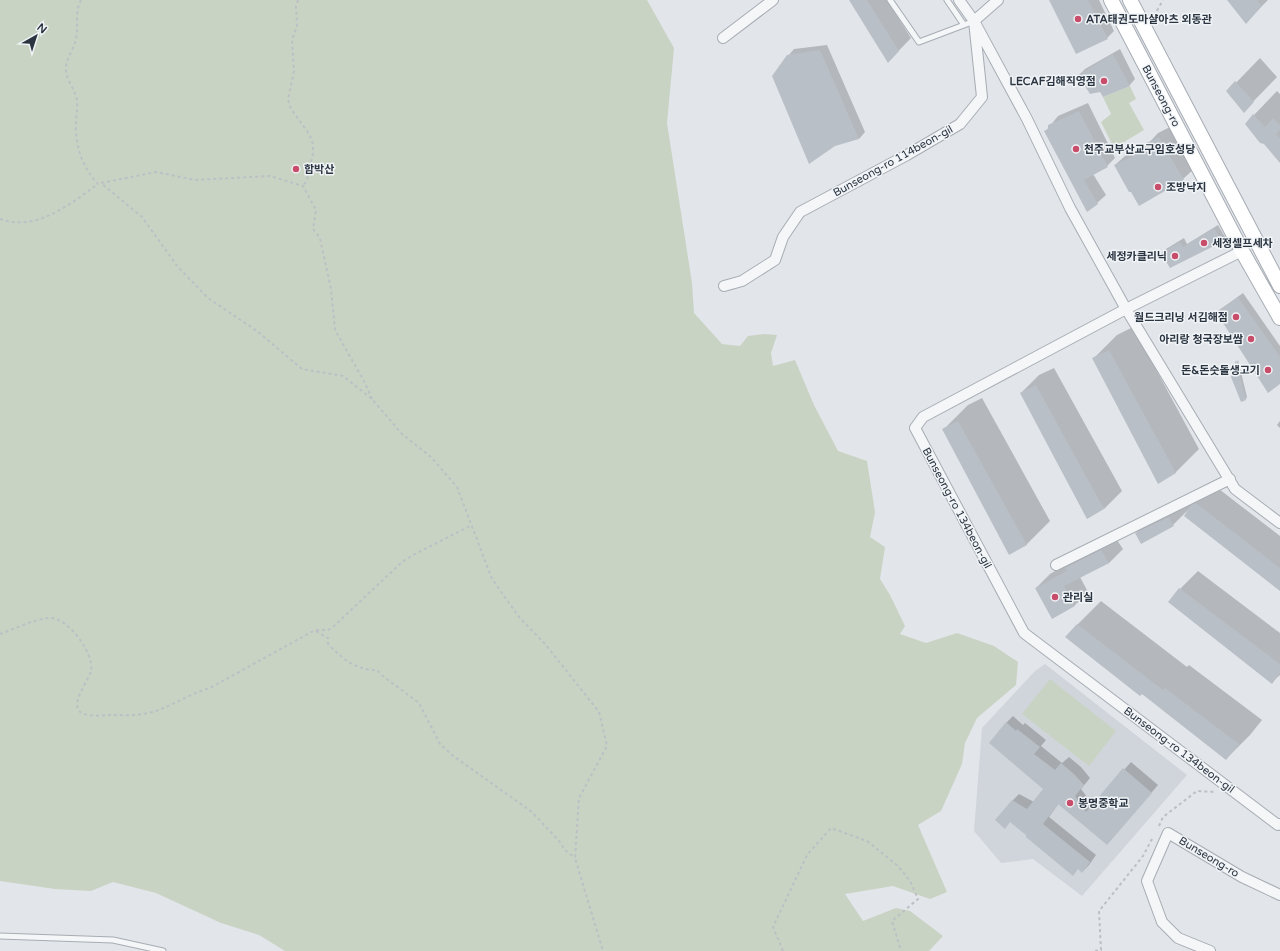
<svg xmlns="http://www.w3.org/2000/svg" width="1280" height="951" font-family="'Varela Round','Noto Sans KR',sans-serif">
<rect width="100%" height="100%" fill="#e2e5ea"/>
<path fill="#d0d5db" d="M1045,664l142,111 -105,121 -49,-37 -32,4 -27,-32 8,-103 53,-57z"/>
<path fill="#c9d3c3" d="M0,0h647l27,48 -7,75 25,160 2,30 28,31 18,2 8,-10 16,-2 13,1 -6,18 2,13 22,-6 19,45 24,46 29,10 8,51 -5,25 15,10 -5,32 10,16 15,31 -5,8 26,9 31,-10 37,13 24,16 -2,23 -39,33 -12,25 -3,21 -21,47 -23,14 29,67 -17,7 -37,-13 -48,8 18,27 33,-13 14,3 33,25 -14,15h-644l-26,-16 -38,-12 -65,-30 -43,-11 -22,9 -36,-2 -55,-8z
M1130,86l6,13 -7,4 15,27 -30,18 -13,-26 10,-8 -8,-17z
M1050,679l66,52 -27,35 -67,-52z"/>
<path fill="#0003" d="M850,0h37l24,38 -23,24z
M1050,0h49l15,31 -7,7z
M1228,0h40l-22,22z
M827,45l38,87 -6,7 -71,-83 6,-7z
M1120,49l15,30 -6,7 -29,5 -21,-16 6,-6z
M1260,58l17,19 -33,34 -16,-20z
M1277,91l3,3v67l-16,-18 -10,-28z
M1088,103l27,55 -8,8 -14,8 13,21 -9,8 -52,-71 13,-16z
M1170,127l24,42 -11,10 -68,-14 11,-10 21,-10 11,-12z
M1218,225l7,12 -4,4 -59,12 4,-4 18,-11 3,6z
M1243,293l37,53v36l-63,-70z
M1133,327l66,122 -24,24 -82,-114 24,-24z
M1238,360l9,37 -1,2 -14,-22z
M1054,368l68,123 -18,18 -83,-116 18,-18z
M982,398l68,123 -24,24 -82,-116 24,-24z
M1280,421v7l-3,-3z
M1215,486l65,50v53l-90,-81 -17,17 -37,8 24,-24 33,-16 4,8 14,-14z
M1115,537l8,12 -14,14 -29,14 8,15 -14,14 -38,-18 14,-14z
M1198,571l82,62v42l-8,7 -92,-93z
M1101,601l86,66 2,-2 73,55 -12,15 -24,24 -149,-134z
M1013,716l10,9 2,-2 21,17 -5,6 21,17 7,-6 12,10 9,11 -9,11 12,16 38,-43 27,23 -51,59 -48,-41 -10,14 47,38 -7,10 -7,7 -70,-71 7,-7 15,8 10,-13 -38,-66z"/>
<path fill="#b9bfc6" d="M849,0h18l32,51 -11,12z
M1049,0h39l20,39 -32,15z
M1227,0h30l5,6 -16,18z
M820,50l39,89 -24,7 -26,18 -37,-88 15,-21z
M1113,54l17,32 -27,11 -3,-5 -10,2 -12,-19z
M1235,81l19,21 -10,11 -18,-22z
M1079,111l29,56 -24,13 14,24 -11,8 -43,-81 4,-2v-4z
M1253,114l12,13 8,-9 7,7v5l-4,4 4,5v24l-16,-19 -4,-1 -15,-19z
M1159,137l25,43 -45,26 -8,-14h-2l-15,-27 34,-16 -2,-6z
M1214,228l8,14 -52,26 -9,-15 19,-11 3,5z
M1238,297l42,60v27l-12,9 -52,-81z
M1109,350l67,123 -18,11 -66,-126z
M1236,360l10,40 -5,2 -10,-25z
M1036,385l68,124 -17,10 -67,-126z
M958,421l69,124 -18,10 -67,-126z
M1196,503l84,65v23l-96,-75 7,-11z
M1169,517l5,9 -33,18 -6,-11z
M1101,550l8,13 -45,23 11,20 -23,13 -17,-31 32,-17 -2,-3z
M1179,588l101,76v9l-8,11 -104,-82z
M1077,624l86,66 2,-2 74,56 -13,16 -84,-66 -2,2 -75,-59z
M1006,722l10,9 1,-2 23,18 -6,7 21,16 6,-7 13,11 10,11 -9,11 11,16 37,-44 29,25 -45,52 -49,-41 -15,20 47,38 -8,11 -4,-4 -5,7 -47,-39v-2l-16,-13 -5,7 -10,-9 17,-20 15,9 16,-20 -54,-46z"/>
<g fill="none" stroke-linecap="round" stroke-linejoin="round">
<g stroke="#a7adb4" stroke-width="7">
<path id="lane" d="M890,0l29,42 45,-17
M947,0l17,25 10,-4
M0,936l113,4 50,11"/>
</g>
<g stroke="#a7adb4" stroke-width="12">
<path id="street" d="M959,0l15,21 53,98 43,89 56,101 109,180 45,34
M723,38l50,-38
M1242,251l-116,58 -203,108 -8,11 109,205 254,192 2,-1
M724,286l18,-5 33,-21 8,-23 17,-25 107,-57 53,-31 22,-27 -8,-76 24,-21
M1056,565l174,-86
M1210,951l-32,-13 -16,-16 -15,-41 21,-48 74,44 38,18"/>
</g>
<g stroke="#a7adb4" stroke-width="16">
<path id="secondary" d="M1111,0l131,251 38,67
M1130,0l150,286"/>
</g>
<path stroke="#bcc0c5" stroke-width="2" stroke-dasharray="3 3" stroke-linecap="butt" d="M81,0c-7,13 -2,26 -5,39 -2,10 -10,19 -10,29 -1,11 9,21 11,32 1,10 -2,20 -1,31 1,20 8,38 22,53
M298,0l-2,6 1,20 -5,14 2,31 -6,29 3,9 16,22 5,9 1,5v8l-6,27 -4,6
M1154,16l9,-16
M0,219c37,13 70,-15 98,-35
M372,399l-7,-16 -30,-53 -4,-41 -7,-32 -4,-19 -7,-9 3,-19 -13,-24 -33,-10 -75,4 -39,-8 -55,11 41,34 36,50 30,31 49,33 45,38 41,7 29,23 30,35 29,23 26,30 35,92 27,38 27,28 53,67 8,34 -28,52 -4,60 28,93
M316,631l12,7v6c15,15 27,26 49,26l7,7 35,26 21,41 12,11 80,57 27,29 6,9 10,8
M0,634c15,-5 34,-15 49,-16 18,-2 46,36 42,53 -2,9 -25,37 -7,43 8,3 19,1 28,1 11,0 24,1 36,-2 22,-5 40,-19 62,-25l105,-58h13l5,-3 69,-65 11,-7 59,-30
M1159,826l4,-9 34,-26 19,1
M783,951l-10,-24 34,-72 24,-27 36,13 31,25 12,15 8,18 -26,22 9,30
M1095,951l6,-1 -2,-39 44,-55 9,-17"/>
<use href="#lane" stroke="#f4f6f8" stroke-width="5"/>
<use href="#street" stroke="#f4f6f8" stroke-width="10"/>
<use href="#secondary" stroke="#fff" stroke-width="14"/>
</g>
<g fill="#c84d6a" stroke="#f1f4f7" stroke-width="1.5">
<circle cx="1078" cy="19" r="4"/>
<circle cx="1104" cy="81" r="4"/>
<circle cx="1076" cy="149" r="4"/>
<circle cx="296" cy="169" r="4"/>
<circle cx="1158" cy="187" r="4"/>
<circle cx="1204" cy="243" r="4"/>
<circle cx="1175" cy="256" r="4"/>
<circle cx="1236" cy="317" r="4"/>
<circle cx="1251" cy="339" r="4"/>
<circle cx="1268" cy="370" r="4"/>
<circle cx="1055" cy="597" r="4"/>
<circle cx="1070" cy="803" r="4"/>
</g>
<g text-anchor="middle" dominant-baseline="central" stroke-width="3" stroke-linejoin="round" paint-order="stroke">
<g font-size="11" font-weight="bold" fill="#2b3541" stroke="#f1f4f7" text-anchor="start">
<text x="1086" y="19">ATA태권도마샬아츠 외동관</text>
<text x="1096" y="81" text-anchor="end">LECAF김해직영점</text>
<text x="1084" y="149">천주교부산교구임호성당</text>
<text x="304" y="169">함박산</text>
<text x="1166" y="187">조방낙지</text>
<text x="1212" y="243">세정셀프세차</text>
<text x="1167" y="256" text-anchor="end">세정카클리닉</text>
<text x="1228" y="317" text-anchor="end">월드크리닝 서김해점</text>
<text x="1243" y="339" text-anchor="end">아리랑 청국장보쌈</text>
<text x="1260" y="370" text-anchor="end">돈&amp;돈숫돌생고기</text>
<text x="1063" y="597">관리실</text>
<text x="1078" y="803">봉명중학교</text>
</g>
<g font-size="11" fill="#2b3541" stroke="#f1f4f7">
<text transform="translate(1161 96) rotate(62)">Bunseong-ro</text>
<text transform="translate(893 161) rotate(-29)">Bunseong-ro 114beon-gil</text>
<text transform="translate(957 508) rotate(62)">Bunseong-ro 134beon-gil</text>
<text transform="translate(1179 750) rotate(37)">Bunseong-ro 134beon-gil</text>
<text transform="translate(1209 857) rotate(31)">Bunseong-ro</text>
</g>
</g>
<g transform="translate(36 36) rotate(39)" stroke="#f1f4f7" stroke-width="3" paint-order="stroke">
<path d="M0-3L7 15L0 10L-7 15Z" fill="#2b3541"/>
<text y="-6" font-size="11" font-weight="bold" text-anchor="middle" fill="#2b3541">N</text>
</g>
</svg>
